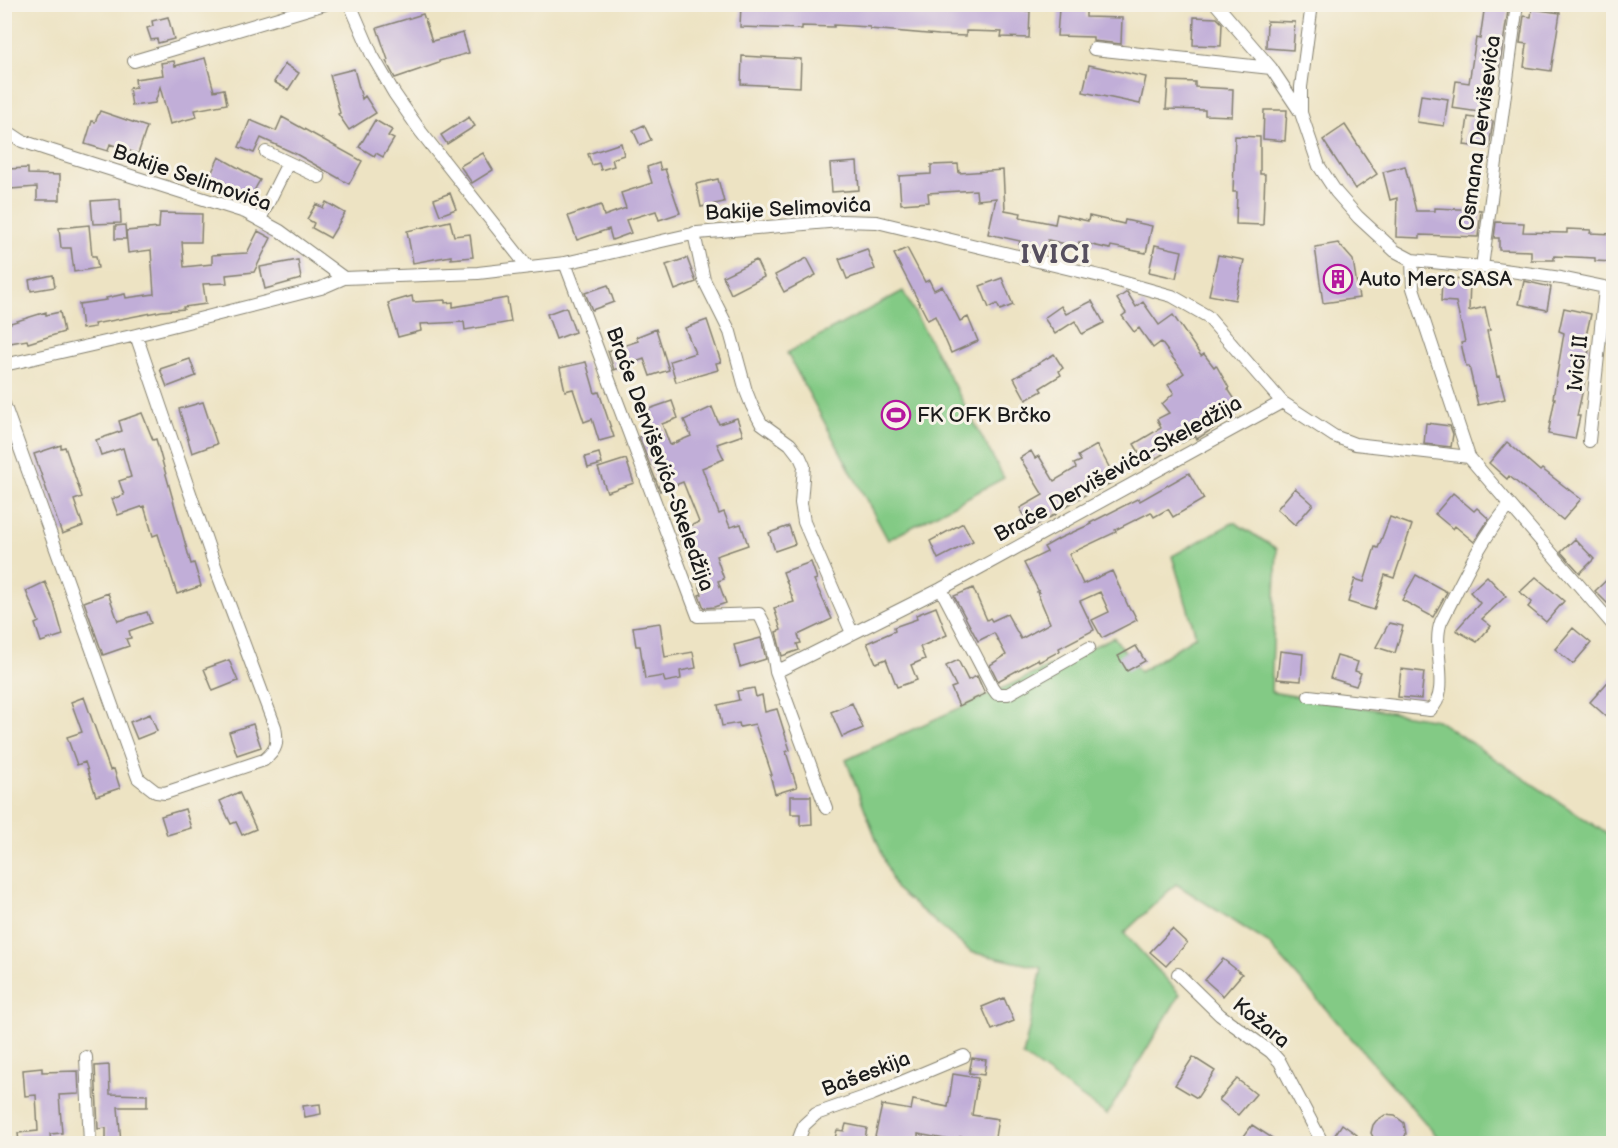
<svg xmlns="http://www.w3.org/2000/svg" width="1618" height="1148" font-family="'Balsamiq Sans',sans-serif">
<rect width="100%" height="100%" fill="#f7f3e8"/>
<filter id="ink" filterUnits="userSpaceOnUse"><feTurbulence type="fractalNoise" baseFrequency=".0167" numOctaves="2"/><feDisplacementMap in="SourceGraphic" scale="12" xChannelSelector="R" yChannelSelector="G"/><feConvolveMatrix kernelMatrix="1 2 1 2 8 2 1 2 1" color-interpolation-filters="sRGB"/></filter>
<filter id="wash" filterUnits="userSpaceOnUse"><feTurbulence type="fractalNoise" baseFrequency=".008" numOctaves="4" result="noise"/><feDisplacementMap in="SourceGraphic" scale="24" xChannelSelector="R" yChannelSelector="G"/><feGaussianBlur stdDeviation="1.35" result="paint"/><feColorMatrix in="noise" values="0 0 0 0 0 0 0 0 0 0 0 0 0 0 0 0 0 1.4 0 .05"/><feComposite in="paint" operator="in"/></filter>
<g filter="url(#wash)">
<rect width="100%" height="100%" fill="#ede3c3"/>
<path fill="#83ca85" stroke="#507350" stroke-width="1.5" d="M903,291l101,187 -116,62 -101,-187z
M1234,522l43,27 -6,143 166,28 176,118v305h-170l-175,-200 -92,-59 -52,49 56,61 -73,121 -84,-59 19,-88 -71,-16 -76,-64 -49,-128 268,-123 26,35 56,-36 -24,-80z"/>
<g id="blocks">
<path fill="#c1aed8" d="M741,4h172l59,4v-4h27v5l31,2 -1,27 -28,-1 1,-5 -36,-1v5l-27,-1 -69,-6v-2l-36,-2v2l-32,-1v3l-62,-2z
M1485,4h24l-10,66 -13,-2 -7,44 -27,-4 4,-27 13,2 7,-45 4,1z
M1059,8l27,1v8l36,1 -1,26 -28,-3v-4l-36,-1z
M1532,9l28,4 -9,58 -27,-4 3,-23 -7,-1 4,-27 7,1z
M423,14l9,27 31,-8 6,20 -30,8v2l-44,15 -9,-17 2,-1 -11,-32z
M168,17l6,22 -16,4 -1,-4 -6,1 -4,-12 6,-2 -1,-5z
M1194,17l23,1 5,5 -1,23 -28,-1z
M1267,21l28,1 -2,28 -27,-2z
M742,56l59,3 -1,28 -59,-3z
M205,58l9,33 10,-2 3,15 -32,6 2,7 -27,7 -10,-37 -5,16 -23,3 -3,-18 7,-1 -1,-8 28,-4 -2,-12 13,-2 1,5z
M285,64l14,9 -11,17 -14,-8z
M1089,65l57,12 -6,27 -57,-12z
M354,69l8,30 3,-3 11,17 -27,17 -11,-16 2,-1 -10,-38z
M1168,81l27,1v5l38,2 -1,27 -27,-1v-5l-39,-1z
M1421,95l27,4 -4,27 -27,-4z
M1264,110h23l-2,31 -22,-2z
M100,111l47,16 -9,27 -28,-10 -2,7 -23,-7 7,-23 3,1z
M282,117l80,44 -13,23 -53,-30 -35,-16 -7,15 -15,-6 11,-27 26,11z
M469,117l6,9 -28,18 -6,-9z
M1468,117l25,4 -4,27 -25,-3z
M375,120l17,10 -4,6 6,3 -11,18 -7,-4 -2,3 -15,-9z
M644,125l7,15 -11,5 -7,-15z
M1345,125l32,49 -22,15 -32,-49z
M1235,136l25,1v37h5l-2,51 -27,-1 1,-32h-4z
M621,143l3,12 -12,4 2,7 -13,4 -2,-7 -7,2 -4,-11z
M483,153l10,17 -21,13 -12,-17z
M219,157l41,23 -13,23 -18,-10 4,-6 -23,-11z
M857,162l2,28 -27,2 -2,-28z
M659,163l2,7 4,-1 15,44 -21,7 -3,-9 -30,9 5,13 -19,7 -3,-11 -32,11 -9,-24 33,-11 3,11 22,-8 -5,-15 31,-10 -5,-16z
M958,164l1,9 44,-3 2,40 16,3 -1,4 35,7 2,-10 31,7 1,-5 35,8 1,-4 27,6 -6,27 -35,-7 -1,3 -31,-7 -1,5 -30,-7 -2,11 -27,-6 1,-4 -32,-7 8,-36 -19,2 -1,-10 -48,3 1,9 -28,2 -2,-28 32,-2v-9z
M1405,166l11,45h19v-3l46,2 -3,27 -58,-2v3l-24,-1 1,-39 -7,2 -7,-28z
M28,168v6l32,1v25h-23v-13l-27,2 -2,-20z
M718,179l6,23 -23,5 -5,-23z
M450,193l6,16 -16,6 -6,-16z
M120,199l1,24 -28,1 -2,-23z
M326,202l19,11 -15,25 -18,-10 2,-5 -7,-4 9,-15 7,4z
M160,213l42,1 -1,28h-19l2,25 28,-3v-9l35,-2 11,-22 13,7 -17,34 -28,3 1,8 -24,1 3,20 -23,3 1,2 -22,2 -68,13 1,3 -13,2 -3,-25 28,-4 -1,-2 19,-4 1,4 28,-4 -3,-44 -23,3 -2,-22 33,-3z
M450,221l4,15 16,-2 3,23 -22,2v-3l-38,7 -6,-32z
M1496,222l28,1 -1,9 44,1v-4l24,1 -1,3 24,1v28l-19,-1v-3l-41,-2v4h-23v-9l-32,-1v-12h-5z
M89,225l3,31h4l2,12 -24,4 -3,-24h-10l-2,-20z
M125,225l1,14h-11v-13z
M1338,243l15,17 6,38 -36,5 -8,-56z
M1155,245l27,6 -6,27 -27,-6z
M907,248l18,34 4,-2 5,10 8,-4 18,35 8,-4 10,24 -27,12 -16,-37 -7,4 -34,-66z
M867,249l8,20 -28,10 -8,-20z
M1218,255l26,5 -9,40 -26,-5z
M687,258l9,24 -21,8 -9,-25z
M807,258l9,17 -32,17 -9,-17z
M298,260l3,19 -36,10 -5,-22z
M756,260l8,17 -33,17 -8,-18z
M53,275l2,12 -24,4 -2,-11z
M1002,278l11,27 -13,5 -3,-6 -8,4 -9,-22z
M1442,278l28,1 -1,32 16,-4 5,23 -3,1 10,46 2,-1 6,23 -27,6 -9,-39h-3l-5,-23 4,-1 -9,-40 -15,-1z
M1524,281l27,6 -4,23 -28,-6z
M608,285l6,17 -22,8 -7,-17z
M1127,292l9,15 7,-5 16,23 14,-10 28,41 3,-2 10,13 2,-2 13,23 -1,1 14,21 -45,29 -2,-4 -13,8 -7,-10 -18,11 6,10 -17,10 -12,-20 27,-16 -4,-9 12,-6 -7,-9 12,-11 -6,-8 16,-12 -23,-31 -8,6 -14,-20 -5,4 -12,-16 4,-3 -9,-14z
M412,296l1,6 32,-2v3l8,-1v5l54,-9 4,24 -46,8 -1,-8 -44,2 1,7 -23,6 -10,-34z
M1092,301l12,22 -22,11 -7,-13 -20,13 -11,-16 17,-12 5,8z
M566,307l9,25 -19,7 -9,-25z
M1564,308l27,6 -7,31 6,1 -8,34h3l-8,36h3l-5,23 -27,-5 7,-36h-2l11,-65 -5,-2z
M46,312v3l14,-3 4,20 -36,11 -1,-3 -23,4v-19z
M707,320l14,42 -5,1 2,7 -42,12 -6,-21 25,-8 -10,-25z
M656,329l13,41 -19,6 -6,-17 -30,11 -6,-19 30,-10 -2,-4z
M1054,354l9,14 -4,3 2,4 -21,13 2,3 -16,9 -12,-22z
M190,359l6,17 -29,11 -7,-18z
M586,362l9,31 4,-1 15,45 -15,4 -7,-22 -8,3 -11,-33 -8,2 -5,-23z
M672,401l6,17 -16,6 8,21 21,-9 -7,-16 28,-13 7,17 18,-6 6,17 -26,9 7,15 -22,9 17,46 5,-2 6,15 11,-3 7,21 -32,11 8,23 -6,2 8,22 -12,4 -10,1 -5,-13 3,-1 -16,-48 -3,1 -6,-15 22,-10 -16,-40 -23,9 -21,-54 9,-3 -8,-22z
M203,402l14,42 -25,9 -13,-44z
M142,413l11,27 3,-1 35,125 3,-1 7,23 -24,8 -19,-60 -5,2 -9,-30 -26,9 -6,-16 12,-4 -5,-14 12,-4 -8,-29 -22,7 -5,-15 26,-9 -3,-10z
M1426,423l24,3 3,8 -2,13 -27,-3z
M1507,442l33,29 2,-2 39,30 -18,21 -54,-44 -2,3 -18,-16z
M61,445v3l4,-1 17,50 -8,3 9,26 -21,8 -28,-80z
M1097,445l16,29 -3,2 3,6 -19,10 -1,-2 -38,23 1,1 -25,14 -11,-20 23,-13 -23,-37 11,-7 4,7 4,-2 15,25 22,-13 -2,-4 7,-3 -3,-5z
M599,453l3,11 -14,4 -3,-11z
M626,459l8,24 -27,9 -9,-24z
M1189,473l15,26 -31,18 -5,-8 -14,8 -3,-5 -36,18 1,2 -47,22 14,30 29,-13 18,39h2l5,10 -35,18 -10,-18 17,-8 -9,-20 -20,9 14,29 -35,18 1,3 -21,11 -1,-3 -40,22 -8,-16 16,-10 -12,-22 -16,8 -24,-45 19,-8 14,32 3,-2 2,3 15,-7 14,25 29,-16 -13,-31h2l-15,-29 23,-11 -3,-5 16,-9 31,-14 -1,-1 49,-25 1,3z
M1295,488l18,16 -18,21 -18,-16z
M1453,493l21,18 3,-3 12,11 -15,23 -19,-16 -2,3 -18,-15z
M1390,517l22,8 -18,53 -9,-3 -11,35 -26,-8 7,-23 9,3 11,-35 3,1z
M963,523l10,18 -35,18 -8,-18z
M789,526l6,18 -20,7 -6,-18z
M1575,539l19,20 -14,14 -19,-21z
M811,562l6,17 -3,1 18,39 -34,16 3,8 -4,1 2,6 -17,6 -6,-24 5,-2 -7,-22 20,-6 -11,-30z
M1614,573v37l-19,-19z
M1416,575l31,17 -14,25 -31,-17z
M1487,576l19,20 -24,23 9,7 -14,16 -21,-12 24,-27 -10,-11z
M1536,577l28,24 -18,21 -18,-15 4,-5 -12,-10z
M45,582l9,21 9,32 -22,7 -6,-18 4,-2 -13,-31z
M108,593l10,28 29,-9 4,11 -22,8 2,7 -5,1 3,7 -26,9 -19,-53z
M936,607l11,28 -27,12 5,12 -14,6 6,15 -20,7 -11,-28 -10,4 -9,-20 28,-12 -1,-4 23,-8 -1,-4z
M660,623l5,34 28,-5 3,16 -16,3 1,8 -16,3 -2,-6 -18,3 -5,-33h-4l-3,-19z
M1389,623l14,3 -8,27 -19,-6z
M1573,628l18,15 -18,21 -18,-15z
M761,638l5,21 -26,8 -6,-22z
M1136,646l9,15 -18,10 -9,-15z
M1280,651l23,3 -2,27 -24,-2z
M1337,656l21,6 -3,9 6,2 -5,13 -26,-8z
M229,660l9,21 -25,10 -9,-22z
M958,660l10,20 9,-4 8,18 -26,12 -8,-18 5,-2 -10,-20z
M1401,669l23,3 -3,27 -23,-2z
M1614,675v36l-6,7 -18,-16z
M754,688l2,9 6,-2 3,17 12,-3 13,41 -4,2 11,35 -22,7 -5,-19h2l-17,-51 -15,3 -1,-4 -17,3 -4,-21 21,-5 -2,-9z
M84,697l26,73 4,-1 6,19 -24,8 -11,-34 -8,3 -10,-28 15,-5 -11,-30z
M852,703l11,25 -21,9 -11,-25z
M150,714l7,17 -20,8 -7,-17z
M253,724l8,23 -24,8 -8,-23z
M239,792l17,37 -14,6 -6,-13 -5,2 -11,-23z
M791,796h20l1,28 -12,1v-11h-9z
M185,809l6,19 -24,7 -6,-19z
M1172,929l15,14 -21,23 -16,-14z
M1223,959l19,15 -19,22 -18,-16z
M1004,998l10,23 -22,9 -10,-23z
M1193,1057l22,14 -18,27 -22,-13z
M972,1058l14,2 -2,15 -15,-2z
M109,1065l1,29 37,1v12h-29l3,36h-15v-15l-8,1 -3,-63z
M42,1068v4l36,-1 1,23 -20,1 3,38 -12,1 1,9h-32l-1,-10 20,-2 -2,-36 -11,1 -2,-26z
M953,1074l25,4 -6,37 26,4 -4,24 -34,-6v5l-42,-8v9h-15l-28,-6 7,-32 29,5 2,-10 35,7z
M1237,1079l19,15 -18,21 -19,-15z
M320,1104l1,10 -16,3 -2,-11z
M1385,1115l10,1 9,7 2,11 -5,9h-24l-2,-2 -4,-8 2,-8 3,-4z
M846,1124l21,4 -3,15h-30l3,-13 7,1z
M1342,1124l15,11 -6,8h-20v-2z
M1252,1125l28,18h-41z"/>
</g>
</g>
<g filter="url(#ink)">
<use href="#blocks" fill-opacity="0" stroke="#848070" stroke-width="1.5"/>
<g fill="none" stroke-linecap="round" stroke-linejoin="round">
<g stroke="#848070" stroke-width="14">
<path id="minor" d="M350,4l22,51 22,38 27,39 106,134
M1216,4l55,64 30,45 18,53 17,26 22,25 37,34 17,9 1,28 56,169 145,169
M1094,49l177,19
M134,61l191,-57
M1301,112v-25l11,-83
M4,129l18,12 27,9 196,62 35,19 64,47 134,-5 87,-10 132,-30 143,-12 37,1 227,55 68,19 35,20 75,86 52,34 21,8 114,13
M266,152l53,25
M260,219l28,-56
M694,233l10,47 26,52 16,59 6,15 9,17 29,21 10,13 4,9 -3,37 3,19 48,111
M1412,260l70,7 79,11 53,11
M565,263l133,353 61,-2c11,19 14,37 17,58l165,-83 341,-187
M1482,267l35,-263
M4,365l132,-30 185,-47 23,-10
M4,404l134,374 18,14 9,1 99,-33c13,-10 14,-17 11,-33l-58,-155 -81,-237
M1589,441l16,-152
M941,589l51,98 5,7h11l81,-46
M776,672l50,136
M1309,696l121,14c22,-18 1,-63 11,-88 21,-41 39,-82 69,-117
M1178,974l42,41 51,37 9,10 43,82
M86,1057l4,87
M797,1144l7,-19 12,-11 57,-20 91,-38"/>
</g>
<use href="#minor" stroke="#fff" stroke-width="12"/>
</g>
</g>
<defs>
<g id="building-ring" transform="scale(1.5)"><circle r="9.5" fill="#f7f3e8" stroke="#b5179e" stroke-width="1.5"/><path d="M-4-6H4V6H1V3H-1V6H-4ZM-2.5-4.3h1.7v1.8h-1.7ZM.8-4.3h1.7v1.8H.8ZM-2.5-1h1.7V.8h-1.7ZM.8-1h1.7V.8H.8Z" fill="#b5179e"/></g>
<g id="stadium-ring" transform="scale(1.5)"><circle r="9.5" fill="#f7f3e8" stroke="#b5179e" stroke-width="1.5"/><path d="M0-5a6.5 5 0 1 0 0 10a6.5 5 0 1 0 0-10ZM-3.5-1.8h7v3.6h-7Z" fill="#b5179e"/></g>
</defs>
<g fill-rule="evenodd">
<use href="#building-ring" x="1338" y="279"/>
<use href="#stadium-ring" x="896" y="415"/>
</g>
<g text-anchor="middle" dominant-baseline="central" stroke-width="6" stroke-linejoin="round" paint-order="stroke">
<g font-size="21" fill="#1c1c1c" stroke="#f7f3e8">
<text transform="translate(1480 133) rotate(-82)">Osmana Derviševića</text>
<text transform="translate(192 178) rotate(19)">Bakije Selimovića</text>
<text transform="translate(788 209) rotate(-3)">Bakije Selimovića</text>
<text transform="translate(1578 363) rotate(-84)">Ivici II</text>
<text transform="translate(660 459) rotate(70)">Braće Derviševića-Skeledžija</text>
<text transform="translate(1118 469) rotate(-29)">Braće Derviševića-Skeledžija</text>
<text transform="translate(1261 1023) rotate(39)">Kožara</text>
<text transform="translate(866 1074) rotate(-21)">Bašeskija</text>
</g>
<g font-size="21" fill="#1c1c1c" stroke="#f7f3e8" text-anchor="start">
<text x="1359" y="279">Auto Merc SASA</text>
<text x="917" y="415">FK OFK Brčko</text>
</g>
<g font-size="27" font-weight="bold" letter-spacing="1.5" fill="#564f5e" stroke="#f7f3e8">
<text x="1056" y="255">IVICI</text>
</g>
</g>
<rect width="1618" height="1148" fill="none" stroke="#f7f3e8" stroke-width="24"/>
</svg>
